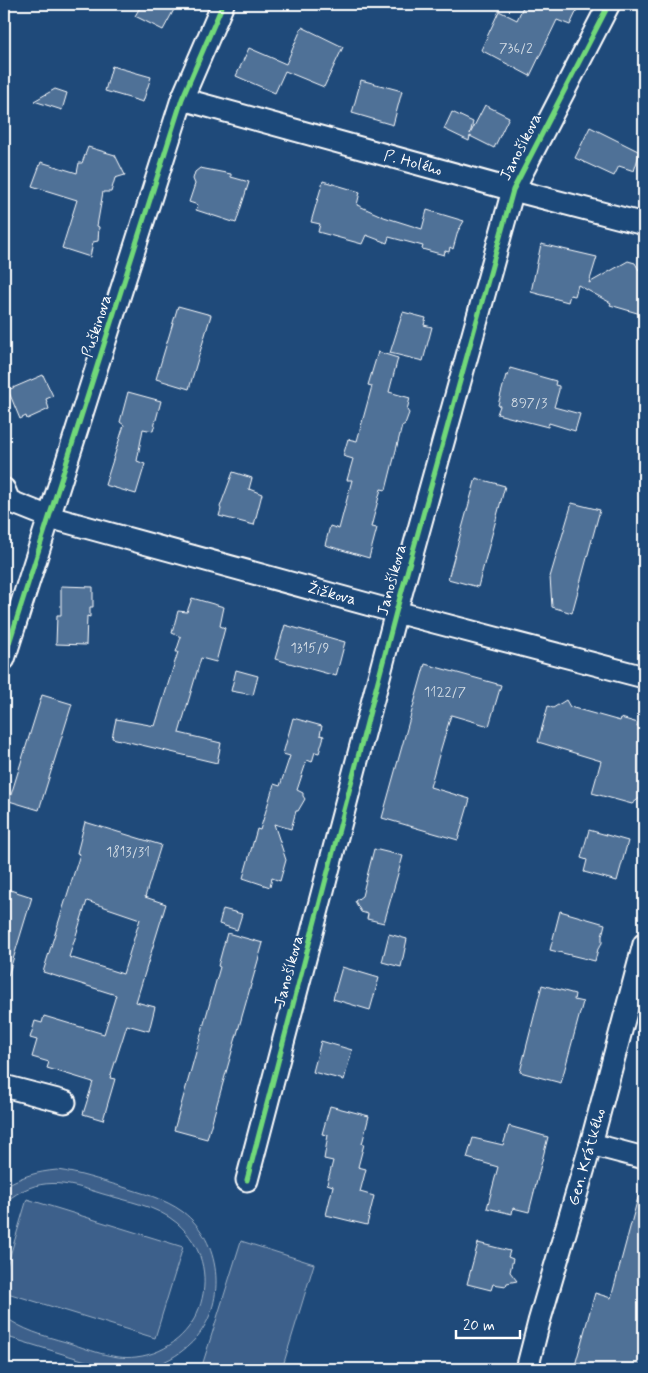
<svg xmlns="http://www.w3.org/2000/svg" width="648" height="1373" font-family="Mynerve,sans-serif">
<rect width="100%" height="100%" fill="#1f4a7a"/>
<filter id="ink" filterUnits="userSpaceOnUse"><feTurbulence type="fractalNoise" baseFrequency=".02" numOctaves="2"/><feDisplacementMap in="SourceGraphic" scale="10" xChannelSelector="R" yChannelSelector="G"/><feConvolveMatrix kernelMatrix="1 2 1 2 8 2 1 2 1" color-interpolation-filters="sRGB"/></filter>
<g filter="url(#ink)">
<path fill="#3c618b" stroke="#9eb0c5" d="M57,1170c22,3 42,10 63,16 21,7 44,12 63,26 38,29 44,88 14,125 -13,15 -29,25 -48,30l5,2h-42l-108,-33v-20c18,14 40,20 62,26 22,7 46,18 70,15 67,-8 92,-90 41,-134 -20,-17 -50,-22 -74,-29 -38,-12 -65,-19 -99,9v-16l1,-1c18,-10 31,-14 52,-16z
M27,1199l156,48 -28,91 -151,-46v-16z
M241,1241l73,23 -32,105h-81z"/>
<path fill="#507197" stroke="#fff" fill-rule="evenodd" d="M142,4h35l-14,26 -28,-14z
M519,4h61l-10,21 -13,-5 -27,56 -49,-26 18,-39 18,9 6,-13 -5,-2z
M302,27l41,20 -19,40 -39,-16 -10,22 -39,-17 13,-28 37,16z
M112,66l39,11 -8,25 -38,-11z
M361,80l41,11 -9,34 -41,-12z
M55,89l12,4 -5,17 -28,-9z
M485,105l24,12 -15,31 -24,-12 -1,5 -25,-12 8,-17 21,10 -3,12z
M590,127l50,25 -6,19 -15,-5 -5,10 -39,-18z
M88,147l27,8 10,20 -10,3 -4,14h-8l-6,34 2,1 -1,14 -5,1 -3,15 -28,-9 15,-48 -45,-14 9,-24 36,11 2,-10h3z
M200,168l31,6v3l18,5 -13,41 -40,-13 2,-5 -9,-3 6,-18 -2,-5 2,-7z
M323,181l37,11 -3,13 27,12 38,12 5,-19 37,11 -6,10 -5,18 -3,-2 -1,5 -4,-1 -1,4 -22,-6 1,-3 -34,-9 -2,6 -21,-8 -4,9 -44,-12 2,-8 -9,-2z
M541,244l56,13 -8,26 39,-22 7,2 4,7 5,1v44l-34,-10 1,-2 -33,-18 -3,11 -5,-1 -2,7 -37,-10z
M178,306l33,9 -22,74 -33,-10z
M403,312l23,6 -2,7 8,2 -9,34 -33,-8z
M378,352l20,6 -9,34 21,6 -3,12 2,3 -4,11 -3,2 -16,64 -5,-1 -10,38 6,1 -8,30 -44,-13 5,-19 9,3 13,-49h-5l6,-21 -10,-3 5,-17 9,2 15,-55 -4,-1z
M510,368l46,13 -1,4 4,1v4l-5,17 26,7 -5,17 -26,-8 -1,4 -51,-13 3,-8 -2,-1 8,-30 2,1z
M43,375l10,21 -7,3 3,10 -22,10 -1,-3 -6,3 -12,-29z
M128,392l33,9 -8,30 -10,-2 -6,32 8,3 -9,30 -31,-9 19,-60 -4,-3z
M233,472l19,6 -3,11 13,5 -8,31 -35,-9 2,-7 -1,-2z
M476,478l29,8 -27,101 -30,-8z
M572,503l28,7 -28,103 -20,-6 -2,-30z
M61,586l32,1v20h-3v10l-3,-1 -1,29 -30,-1 1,-29h4z
M192,598l32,9 -4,19 5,2 -9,34 -15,-4 -22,75 42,10 -4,20 -105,-25 4,-19 39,7 23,-74h-2l5,-15 -9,-4 6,-22 9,1z
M285,625l60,17 -9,34 -61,-17z
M425,664l76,21 -12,41 -38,-11 -14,47 -7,25 40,12 -12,41 -76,-22z
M236,670l22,6 -5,19 -22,-4z
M42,695l30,9 -33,106 -30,-9z
M566,700l4,7 50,14 1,-3 17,5 -1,3 7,2v43l-2,7 2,13 -3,6 -9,7 -40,-11 9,-32 -63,-19 10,-36 5,2z
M293,718l29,8 -2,9 4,1 -5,17 -4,-1 -3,10 -5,-2 -10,30 6,3v3l2,3 -7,12h-2l-5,18 -17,-5 12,36 -6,21 -8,-3 -2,9 -27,-9 14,-49 3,1 14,-46 6,2 10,-30 -7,-2z
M85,822l76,23 -16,52 21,7 -30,98 19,5 -6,24 -22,-6 -17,53 5,1 -12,41 -20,-6 10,-32 -46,-14 2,-6 -17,-5 5,-17 -7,-2 5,-17 7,2 2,-7 60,18 12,-39 -73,-23 37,-118 -3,-1zM87,901l53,18 -17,55 -54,-17z
M589,830l39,11 -11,40 -33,-9 3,-12 -6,-2z
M374,849l29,7 -19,67 -17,-4 1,-5 -7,-2 -6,-11 7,-5z
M4,888l28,9 -24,79 -4,-1z
M223,909l19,5 -5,16 -18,-6z
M560,911l45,13 -3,12v7l-4,6 -3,12 -45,-11z
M227,933l36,10 -56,196 -33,-9 46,-163 -2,-1z
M389,934l18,5 -6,28 -19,-5z
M342,967l37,11 -9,32 -37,-11z
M542,985l33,9 -1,6 9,2 -22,81 -41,-11z
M321,1041l31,9 -8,30 -31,-8z
M330,1106l39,10 -7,28h2l-6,23 8,2 -6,23 14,4 -7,29 -41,-10 7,-29 -6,-2 6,-23 -9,-2 4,-24 -6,-1z
M509,1126l39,11 -19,75 -16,-4 -1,6 -25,-6 11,-41 -31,-9 6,-20 30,7z
M639,1194l5,1v174h-70l21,-76 16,5z
M478,1243l32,8 -2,6 5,2 -3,13 7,9 -10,2 -1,3 -13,-2 -2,6 -24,-6z"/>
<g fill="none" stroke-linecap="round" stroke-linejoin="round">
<g stroke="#fff" stroke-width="25">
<path id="street" d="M182,99l331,91 131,34
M4,489l5,12 40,16 347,95 248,65
M4,659l178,-560 41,-95
M4,1086l61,16
M591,1144l53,14
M247,1180l149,-568 117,-422 96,-186
M527,1369l12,-47 52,-178 53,-200"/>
</g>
<use href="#street" stroke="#1f4a7a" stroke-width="21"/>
<g stroke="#1f4a7a" stroke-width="8">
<path id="cycleway" d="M4,659l178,-560 41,-95
M247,1180l149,-568 117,-422 96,-186"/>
</g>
<use href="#cycleway" stroke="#71d979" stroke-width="5"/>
</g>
</g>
<g text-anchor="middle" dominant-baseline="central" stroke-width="4" stroke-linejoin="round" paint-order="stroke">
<g font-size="14" fill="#d3dce5">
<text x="516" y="48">736/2</text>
<text x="529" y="403">897/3</text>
<text x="310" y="648">1315/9</text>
<text x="445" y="692">1122/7</text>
<text x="128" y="852">1813/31</text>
</g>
<g font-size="16" fill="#fff" stroke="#1f4a7a">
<text transform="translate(521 147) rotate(-63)">Janošíkova</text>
<text transform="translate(413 163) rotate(15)">P. Holého</text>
<text transform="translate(97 326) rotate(-72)">Puškinova</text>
<text transform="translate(392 580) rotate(-75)">Janošíkova</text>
<text transform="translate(332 594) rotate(15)">Žižkova</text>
<text transform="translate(289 971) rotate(-75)">Janošíkova</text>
<text transform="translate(587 1157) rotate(-74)">Gen. Krátkého</text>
</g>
</g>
<rect width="648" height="1373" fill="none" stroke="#1f4a7a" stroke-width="20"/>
<rect x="10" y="10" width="628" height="1353" fill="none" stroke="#fff" stroke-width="2" filter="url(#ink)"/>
<path d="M456 1330v8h64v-8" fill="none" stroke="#ffffff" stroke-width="2.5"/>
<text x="463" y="1330" font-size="15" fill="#ffffff" stroke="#1f4a7a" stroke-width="4" paint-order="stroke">20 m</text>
</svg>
